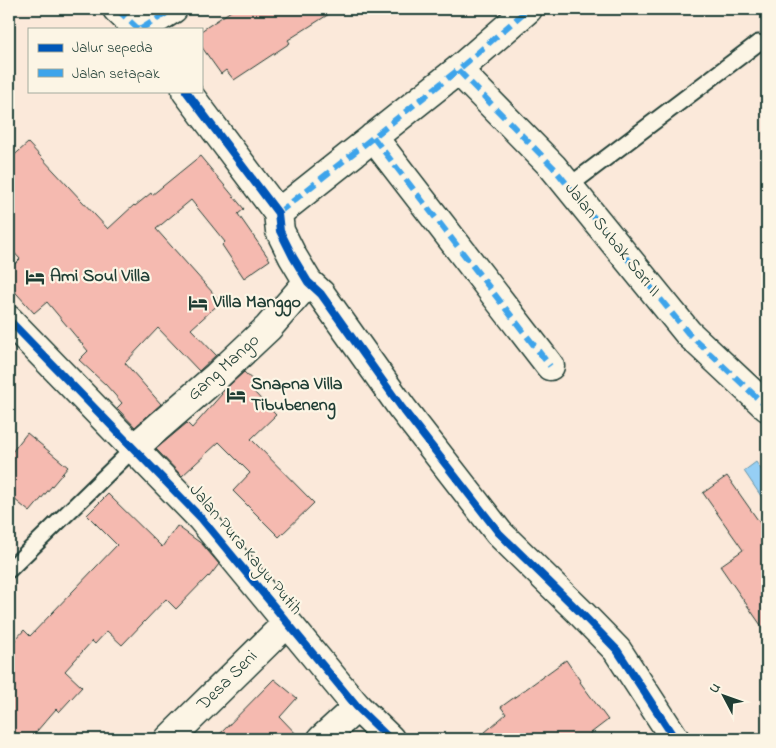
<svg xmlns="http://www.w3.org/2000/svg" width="776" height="748" font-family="'Indie Flower',sans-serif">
<rect width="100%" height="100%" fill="#fbe9da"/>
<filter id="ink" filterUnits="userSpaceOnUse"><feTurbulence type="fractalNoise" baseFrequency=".02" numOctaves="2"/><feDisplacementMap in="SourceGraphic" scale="10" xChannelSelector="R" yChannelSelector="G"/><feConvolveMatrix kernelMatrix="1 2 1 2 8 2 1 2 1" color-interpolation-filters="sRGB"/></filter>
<g filter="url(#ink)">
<path fill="#96cff5" stroke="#6695a8" d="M756,462l11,16v23l-2,1 -21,-31z"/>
<path fill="#f5bab0" stroke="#1f3d34" d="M234,9h103l-49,31 2,3 -56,37 -8,-10 -5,4 -20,-28v-15z
M28,143l80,86 26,-24 1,1 16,-13 1,2 48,-39 44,53 -6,5 32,46 -26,18 -22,-33 3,-3 -34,-42 -35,29 65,73 -30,27 25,26 -17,16 -41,-43 -33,35 36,41 -26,23 -18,-19 5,-5 -16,-18 -27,-25 9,-9 -41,-49 -13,11 -25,-28v-15l11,-11 -11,-12v-87z
M244,372l15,14 -5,6 22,23 -25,24 63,64 -35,34 -46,-46 17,-18 -31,-31 -37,34 -26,-27 31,-26 5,5 30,-34 -1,-1z
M27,433l41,34 -38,45 -21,-17v-39z
M727,476l40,57v101l-47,-68 23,-16 -40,-57z
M108,494l54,53 15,-21 25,18 17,20 -10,13 -1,-1 -32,33 -10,-10 -44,46 -15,-14 -12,13 -3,-3 -27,30 17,16 -23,25 -3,-3 -26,30h-21v-92l15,-17 6,6 87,-91 -30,-30z
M566,660l15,22h-1l28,38 -25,19h-106l29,-25 -5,-7z
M274,679l23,19 -17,19 21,22h-86z"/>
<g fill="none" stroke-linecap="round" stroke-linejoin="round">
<g stroke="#1f3d34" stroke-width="19">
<path id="service" d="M569,186l189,-143
M9,570l125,-122"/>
</g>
<g stroke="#1f3d34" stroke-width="31">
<path id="minor" d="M117,9l21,20
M141,29l32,-20
M458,70l95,97 135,166 79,74
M186,91l92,122 2,18 13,26 15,25 13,12 81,114 97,125 81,79 37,38 58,89
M373,137l177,229
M278,213l180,-143 70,-61
M134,448l83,-72 51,-48 40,-46
M169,739l118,-116
M322,739l35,-32"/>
</g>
<g stroke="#1f3d34" stroke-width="31">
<path id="tertiary" d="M9,320l192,198 156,189 33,32"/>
</g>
<use href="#service" stroke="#fcf5e5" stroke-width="15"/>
<use href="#minor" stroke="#fcf5e5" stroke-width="28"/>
<use href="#tertiary" stroke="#fcf5e5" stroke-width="28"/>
<path stroke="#3da4eb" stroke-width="6" stroke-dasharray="12 6" stroke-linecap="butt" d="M117,9l21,20
M141,29l32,-20
M458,70l95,97 135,166 79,74
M373,137l177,229
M278,213l180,-143 70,-61"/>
<g stroke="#fcf5e5" stroke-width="11">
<path id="cycleway" d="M186,91l92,122 2,18 13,26 15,25 13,12 81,114 97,125 81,79 37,38 58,89
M9,320l192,198 156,189 33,32"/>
</g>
<use href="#cycleway" stroke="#0057b8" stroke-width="8"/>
</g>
</g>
<defs>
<g id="hotel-bare" transform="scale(1.5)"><path d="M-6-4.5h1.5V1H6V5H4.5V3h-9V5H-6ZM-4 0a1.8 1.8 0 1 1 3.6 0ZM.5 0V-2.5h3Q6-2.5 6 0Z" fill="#1f3d34" stroke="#fcf5e5" stroke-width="2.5" paint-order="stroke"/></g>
</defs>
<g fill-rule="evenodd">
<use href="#hotel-bare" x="35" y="277"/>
<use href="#hotel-bare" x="198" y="303"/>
<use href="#hotel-bare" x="236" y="395"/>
</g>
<g text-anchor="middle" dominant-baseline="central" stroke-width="4.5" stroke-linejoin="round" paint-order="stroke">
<g font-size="18" fill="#1f3d34" stroke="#fcf5e5">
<text transform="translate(612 240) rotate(51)">Jalan Subak Sari II</text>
<text transform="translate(224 368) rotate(-42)">Gang Mango</text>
<text transform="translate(245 550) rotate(50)">Jalan Pura Kayu Putih</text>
<text transform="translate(228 681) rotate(-45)">Desa Seni</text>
</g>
<g font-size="18" font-weight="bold" fill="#1f3d34" stroke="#fcf5e5" text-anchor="start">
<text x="50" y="277">Ami Soul Villa</text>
<text x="213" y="303">Villa Manggo</text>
<text x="251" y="385">Snapna Villa<tspan x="251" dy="21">Tibubeneng</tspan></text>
</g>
</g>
<rect width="776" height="748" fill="none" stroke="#fcf5e5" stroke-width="30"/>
<rect x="15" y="15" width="746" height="718" fill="none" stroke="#1f3d34" stroke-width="2" filter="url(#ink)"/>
<rect x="28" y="28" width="175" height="65" fill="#fcf5e5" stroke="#a4ab9e"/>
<rect x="38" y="44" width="25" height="8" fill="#0057b8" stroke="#a4ab9e"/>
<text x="72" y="52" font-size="15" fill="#1f3d34">Jalur sepeda</text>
<rect x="38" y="69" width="25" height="8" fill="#3da4eb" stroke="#a4ab9e"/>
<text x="72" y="78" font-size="15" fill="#1f3d34">Jalan setapak</text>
<g transform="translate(724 696) rotate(311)" stroke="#fcf5e5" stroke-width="4" paint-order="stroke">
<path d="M0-4L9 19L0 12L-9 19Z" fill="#1f3d34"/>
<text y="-8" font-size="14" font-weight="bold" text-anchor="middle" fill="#1f3d34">U</text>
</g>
</svg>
